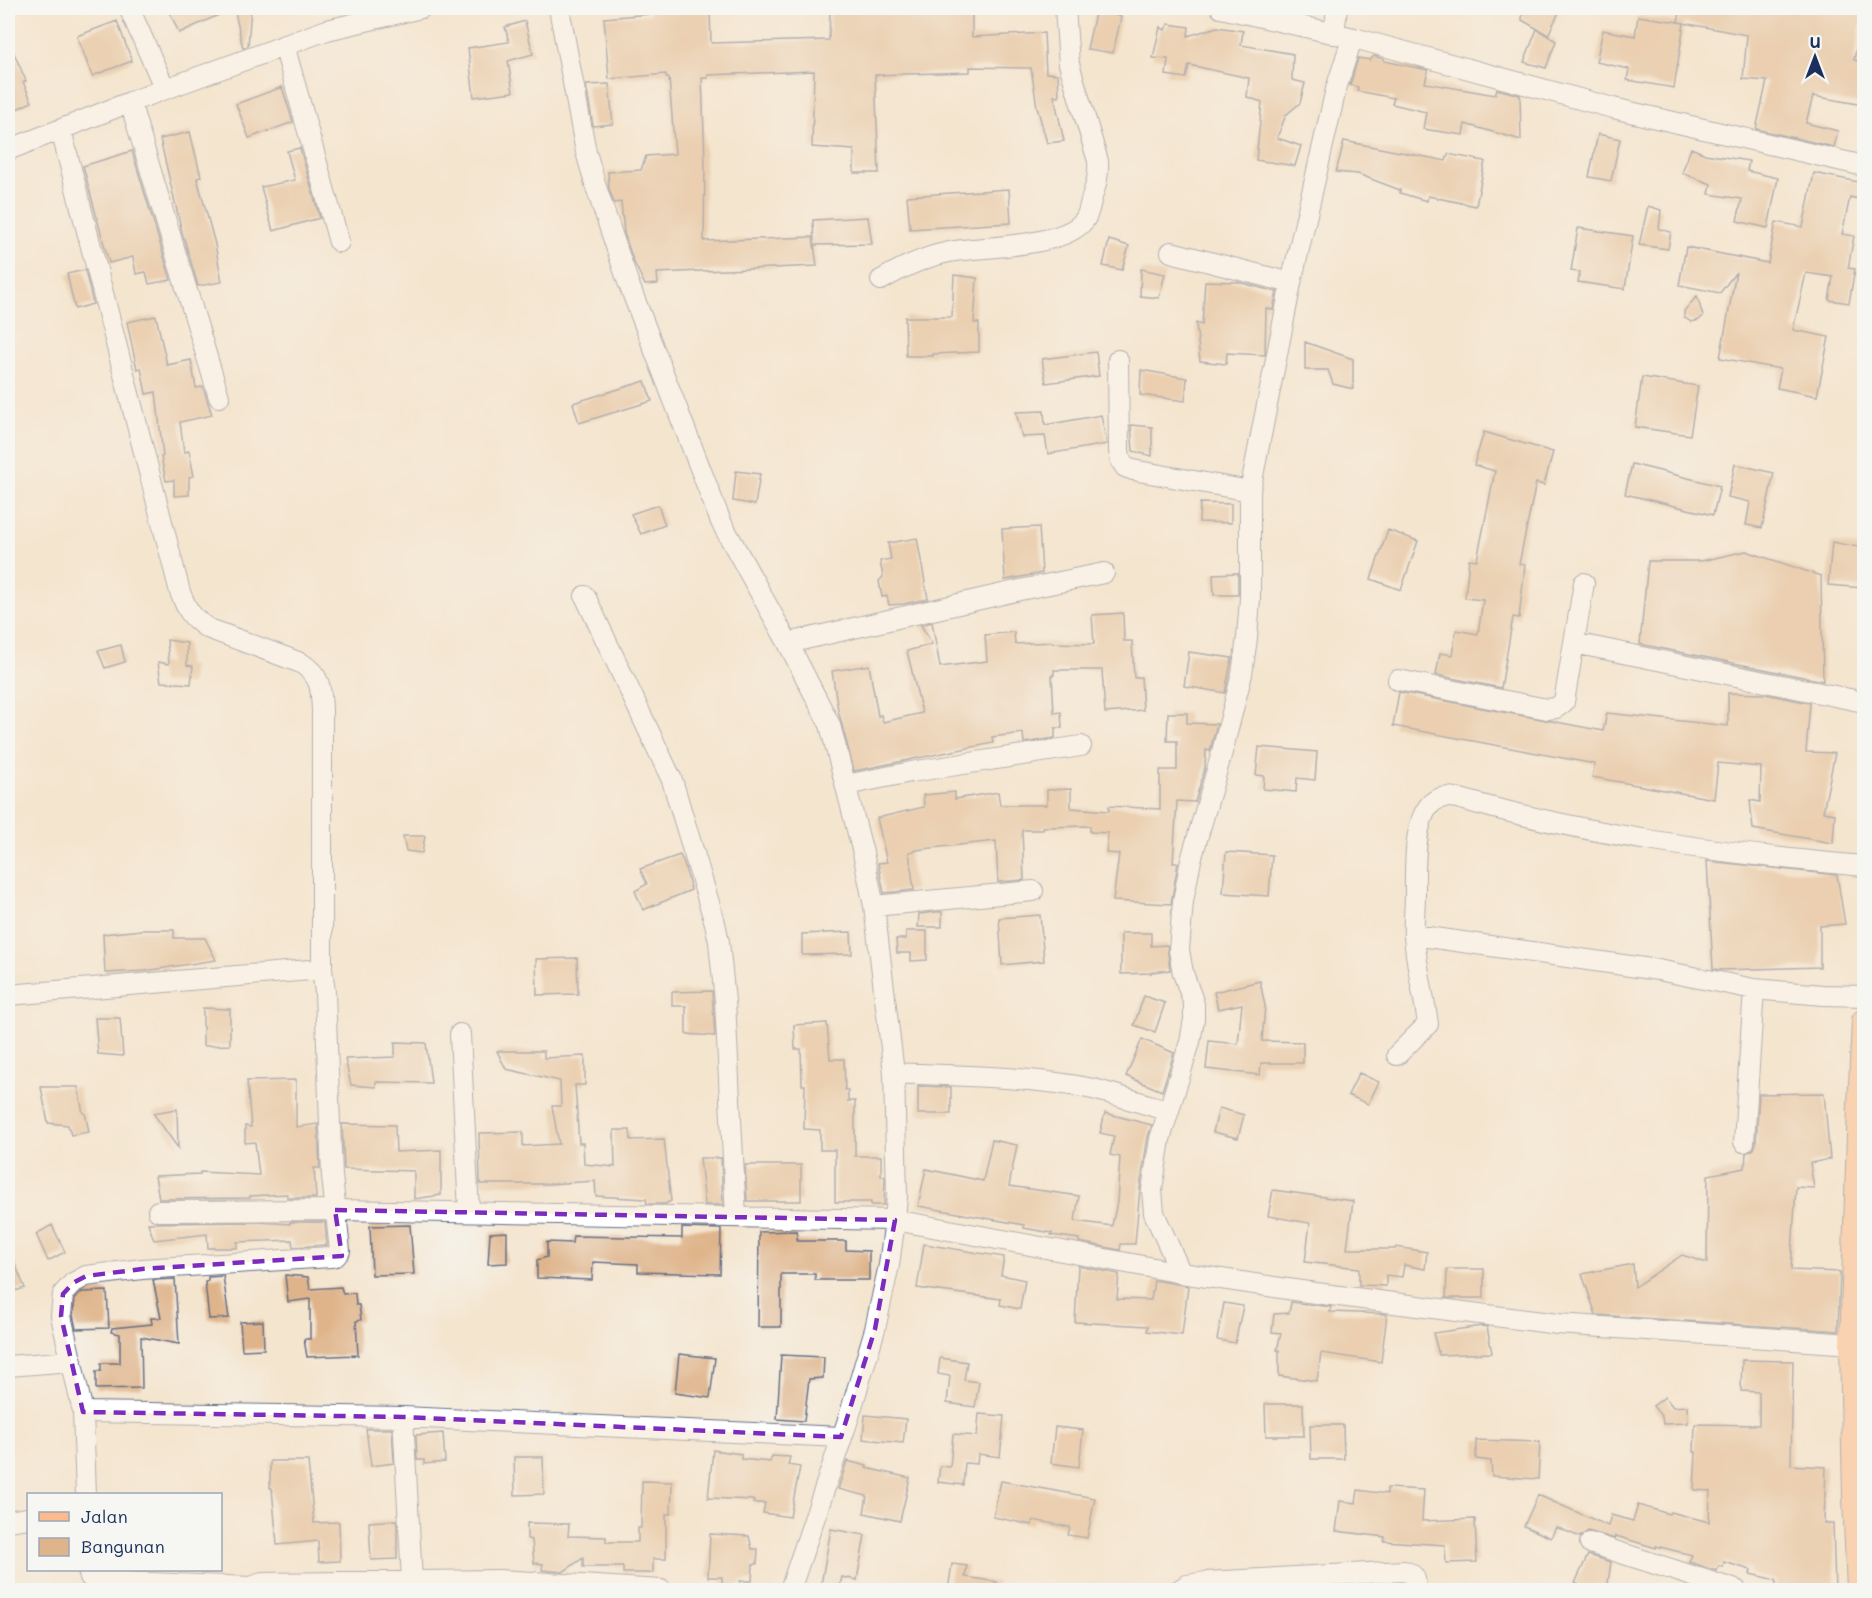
<svg xmlns="http://www.w3.org/2000/svg" width="1872" height="1598" font-family="Mali,sans-serif">
<rect width="100%" height="100%" fill="#f6f6f2"/>
<filter id="ink" filterUnits="userSpaceOnUse"><feTurbulence type="fractalNoise" baseFrequency=".0167" numOctaves="2"/><feDisplacementMap in="SourceGraphic" scale="12" xChannelSelector="R" yChannelSelector="G"/><feConvolveMatrix kernelMatrix="1 2 1 2 8 2 1 2 1" color-interpolation-filters="sRGB"/></filter>
<filter id="wash" filterUnits="userSpaceOnUse"><feTurbulence type="fractalNoise" baseFrequency=".008" numOctaves="4" result="noise"/><feDisplacementMap in="SourceGraphic" scale="24" xChannelSelector="R" yChannelSelector="G"/><feGaussianBlur stdDeviation="1.35" result="paint"/><feColorMatrix in="noise" values="0 0 0 0 0 0 0 0 0 0 0 0 0 0 0 0 0 1.4 0 .05"/><feComposite in="paint" operator="in"/></filter>
<g filter="url(#wash)">
<rect width="100%" height="100%" fill="#f4e5cf"/>
<g id="blocks">
<path fill="#dfb48a" d="M168,8h83l-3,38 -5,2 -9,-40 -55,25z
M650,8h60l1,35 118,-3 1,-30h80v3l62,-1v25l72,-4 2,40 12,1 1,23 -5,-1 10,45 -17,2 -10,-36 -6,-39 -61,-1v5l-95,3 4,98h-25v-23l-42,-3 2,-76 -106,4v3h-6l3,83 -1,80 109,-4 4,29 -160,7 1,11 -13,1 -12,-25 -9,-27 -3,-31 -7,1 -5,-14 -1,-17 33,-2 5,-14 29,-2 -6,-76h-3v-4l-57,5 -5,-61 46,-4z
M1523,8h38l-13,27 -26,-15z
M1681,8h143l39,7 -9,45 10,2v43l-51,-9 -7,27 32,8 -4,16 -78,-18 11,-48 -24,-2 4,-44 -69,-13z
M1096,9l25,8 -8,36 -26,-4z
M1638,16l46,7 -10,65 -47,-8 2,-11 -33,-7 7,-32 32,6z
M117,21l15,40 -40,15 -15,-40z
M525,21l8,33 -25,7 5,31 -39,5 -6,-49 41,-6 -4,-15z
M1168,24l21,3 -1,9 29,-9 26,4 -2,14 52,9 -1,26 13,3 -5,20 -14,12 -9,23 24,8 -6,20 -39,-6 6,-58 -15,-5 2,-19 -60,-13 -3,13 -20,-3 2,-16 -15,-1 7,-31 5,3z
M1537,29l19,12 -10,27 -22,-6z
M8,39l18,42 -3,1 9,20 -24,11z
M1374,56l10,3v2l44,9 -3,13 70,12 2,-6 23,6 1,45 -56,-16 -2,11 -40,-6 3,-17 -34,-8 2,-6 -37,-7 1,-4 -8,-2 8,-27 12,2z
M609,84l4,40 -20,2 -7,-41z
M282,87l11,35 -44,16 -13,-34z
M190,132l11,45 -4,1 18,66 7,38 -24,4 -16,-54 -22,-93z
M1598,134l22,5 -9,42 -22,-4z
M1344,141l102,20 2,-7 37,7 -9,45 -48,-10 -1,5 -27,-8v-3l-42,-16 -22,-2z
M300,148l20,70 -47,13 -12,-44 34,-7 -8,-29z
M1691,148l14,6 44,7 -2,10 31,7 -10,50 -31,-7 5,-22 -33,-5 2,-10 -29,-11z
M132,151l39,129 -22,4 -3,-12 -10,2 -3,-17 -24,6 -26,-97z
M1814,173l50,10 -2,17 -12,-3 -8,37 12,2 -6,32 7,1 -6,34 -20,-3 4,-23 -27,-4 -13,57 36,7 -12,59 -40,-8 4,-19 -61,-11 16,-86 -16,21 -41,-8 7,-38 82,16 8,-41 27,5z
M1009,189l2,34 -101,6 -3,-33z
M1648,206l13,4 -2,19 12,3 -3,17 -29,-4z
M868,217l4,27 -58,1 -1,-25z
M1578,228l55,8 -8,53 -47,-7 2,-10 -9,-1z
M1109,240l20,6 -7,24 -19,-4z
M1141,269l24,5 -6,24 -19,-2z
M85,270l8,34 -18,5 -8,-35z
M954,275l23,3 -3,45h5v29l-46,2v2h-27l-1,-39h47z
M1205,281l33,1 39,10 -4,18 -7,-2 -1,47 -38,-2 -1,11 -26,-3 -4,-38 6,2z
M1697,296l6,20 -4,4 -8,2 -7,-5v-6z
M156,316l11,49 24,-5 5,28 7,-1 9,28 -32,7 4,30 5,-1 5,25 -5,1v18l-15,1v-16l-8,1 -5,-24 2,-1 -7,-64 -10,2 -5,-26 -4,1 -10,-47z
M1305,342l48,17v30l-20,-5 -5,-14h-23z
M1096,352l3,24 -53,7 -4,-24z
M1141,370l46,8 -2,23 -45,-6z
M1642,377l56,9 -8,49 -55,-8z
M645,381l7,20 -73,22 -6,-20z
M1044,411l1,14 56,-10 6,29 -59,10 -3,-18 -23,1 -6,-25z
M1131,425l21,2v29l-19,-5z
M1484,432l69,20 -9,33 -8,-2 -17,81 6,1 -6,53 -6,-1 -12,71 -65,-13 4,-22 12,2 4,-25 22,4 5,-34 -18,-2 4,-39 8,1 18,-89 -21,-6z
M1632,464l88,22 -7,29 -88,-21z
M1735,464l39,9 -12,55 -16,-3 4,-23 -22,-5z
M736,471l24,3 -5,31 -22,-4z
M1200,503l31,1v19l-32,-1z
M658,505l7,20 -24,9 -10,-20z
M1039,527l3,46 -37,7 -3,-51z
M1388,530l30,11 -17,49 -30,-11z
M917,538l11,61 -25,5 -14,1 -2,-9 -5,1 -3,-16 4,-4 -3,-16 11,-2 -3,-16z
M1832,542l32,6v40l-36,-3z
M1746,551l75,25 2,105 -183,-37 8,-83h53z
M1238,573v22h-24l-1,-21z
M1123,613l1,28h8l2,37 7,-1 2,33 -38,3 -3,-43h-48v5h-2l2,38 7,-1 1,16h-7v10l-31,5 -1,-10 -31,4 1,6 -139,28 -16,-61 -6,-39 37,-6 9,51 3,-1 2,7 39,-9 -15,-62 25,-7 -11,-19 11,-3 8,45 47,-6 -2,-26 29,-3 1,12 38,-2v1l41,1 -2,-29z
M167,640l20,3v22l6,1 -2,18 -30,-2 -3,-20 11,2z
M121,645l4,17 -20,6 -7,-17z
M1189,652l43,6 -7,35 -41,-7z
M1399,692l204,39 4,-18 121,13v-33l37,1 45,9 -4,49 29,1 -12,59 12,2 -2,29 -80,-14 -3,-29 10,2 1,-35 -43,-4 -4,36 -122,-22 3,-13 -202,-38z
M1168,713h19v10l30,1 -7,27 -4,-1 -1,17 -10,35 -18,-1 -4,62h5l-7,41 -58,-3 6,-47 -13,-1 2,-20 -18,-1v-6l-47,1v3h-21l2,50 -26,2 -2,-41 -74,8 -13,3 5,38 -30,3 -6,-30 9,-1 -10,-44 47,-11 -1,-12 32,-3v7l43,-7 2,13h47v-15l24,-1v19l38,3v-5l51,3v-39h17v-29h-10z
M1259,747l58,5 -2,28 -18,-2 -1,14 -33,-3 1,-13 -8,-1z
M403,836h22l-3,17 -16,-2z
M1226,852l46,3 -3,41 -46,-3z
M680,855l4,8 7,27 -48,20 -8,-19 12,-7 -7,-15z
M1707,861l130,14 8,49 -25,2v41l-99,3 -8,-1z
M936,912h6v15h-24l1,-13z
M1040,915l4,46 -42,4 -3,-47z
M142,930h32v8h31l11,22 -71,11 -40,2 -2,-39z
M906,931h21v29l-16,1v-8h-14l-1,-14h10z
M851,932l1,22 -50,1v-21z
M1121,933h30v13l16,-1 3,25 -19,2v1l-30,1z
M577,958l1,36 -41,1 -1,-36z
M1260,981l5,25 -3,35 41,1v21h-42l-1,12 -54,-6 3,-28 29,3 4,-40 -24,5 -4,-17z
M712,991l3,45 -29,-2v-28h-14v-14z
M1144,996l21,7 -10,29 -21,-7z
M203,1008l27,1v36l-27,1z
M95,1018h25l3,38 -25,-2z
M827,1023l3,36h14l1,31h3v11h7v55h26v20h4l-1,29h-13v-3h-36v-52h-15v-20l-16,-1 1,-44h-3l-1,-36h-6l-1,-24z
M1142,1039l32,14 -12,38 -36,-15z
M395,1042l31,1 5,40 -55,-1v5l-25,-2 -6,-26 50,-2z
M497,1051h47v7l41,-2v29h-10l4,58h4l1,21 31,3 -1,-37h16l1,10 33,-1 7,62 -6,3h-18l-1,-5 -50,-3 -1,-15 -46,3h-69l-1,-51 44,-1v14l36,-2 -7,-38h9l-1,-25 -54,-12z
M1359,1073l20,9 -11,22 -20,-9z
M296,1080v47l22,-3 2,44h-6l2,30h-29v-4l-37,2v2l-91,1 -4,-23 45,-2v-2l59,3 -4,-33 -10,1v-17l6,1 -4,-46z
M918,1086l33,1v27h-33z
M41,1087h37l5,26h2l4,19 -18,3 -3,-10 -20,-2z
M1824,1093l6,66 -20,4 4,25 -18,-1 -5,83 49,2 -2,59 -242,-16 -14,-41 51,-10 2,23 47,-32 25,8 1,-88 37,-7 1,-15 8,-4 2,-6 3,-49z
M1219,1108l25,7 -6,23 -25,-6z
M177,1109l1,39 -25,-35z
M1105,1113l47,12 -4,12 -8,51 -5,56h-14l-1,6 -41,-8v-3l-28,-4 1,-2 -28,-5v-3l-106,-19 8,-37 57,12 9,-41 25,5 -8,41 70,10 -4,25 37,5 5,-24 3,-45 -10,-2 4,-19 -14,-3z
M342,1124l53,1 1,27 45,-2v45l-27,4v-28l-70,-2z
M700,1158h21l2,47h-18z
M745,1165h56v36h-54z
M1273,1190l80,11 -6,48h48l1,-2 31,5 -2,17 -21,-4 -2,12 -16,-2v11l-27,-1v-17l-54,-6 5,-39 -42,-7z
M258,1222l32,2v-2h35l2,23 -34,2 -1,-7 -55,2v6h-29l-1,-14 -53,6 -6,-17z
M52,1225l13,27 -17,9 -12,-27z
M410,1225l4,49 -42,1 -2,-49z
M682,1228l39,1 -1,45 -82,-2v-8l-45,-2 -1,18 -55,-2v-18l10,-3v-15l25,1 1,-7 109,2z
M797,1231v10h49v9l23,1v29h-54v-6h-34v53h-23l1,-95z
M507,1232v31l-19,1 2,-31z
M924,1244l80,13 -3,18 24,5 -5,29 -20,-4 1,-6 -84,-11z
M8,1247l17,41 -17,5z
M1078,1266l41,8 -2,25 34,1 3,-20 34,6 -6,49 -35,-4 1,-5 -73,-4z
M1447,1269h37v29h-38z
M285,1275l23,2 2,12 31,-2 2,7 12,-1 1,12h3l2,15 -5,1 2,34 -51,2 -3,-18h6v-40l-22,3z
M223,1276l6,42 -20,1 -4,-37 3,-1v-4z
M175,1279l4,65 -38,-7 1,51 -46,1v-18h5v-8h19v-29l-9,-2 1,-4 40,-4 -1,-6h10l-8,-38z
M107,1291l2,37 -33,1 -3,-14 2,-16 7,-7z
M1291,1302l40,5 -1,5 57,2 -6,48 -60,-9 -4,28 -38,-5v-26h-2l4,-17 -9,-1 2,-18 15,-1z
M1224,1303l19,3 -8,37 -18,-3z
M263,1321l1,28 -22,1 -2,-28z
M1482,1326l5,1 5,26 -53,2 -6,-22z
M679,1354l36,4 -5,40 -35,-5z
M781,1355l43,2 -1,21 -14,1 -5,42 -27,-2z
M940,1358l27,4 -3,18 15,2 -4,25 -28,-4 3,-27 -12,-2z
M1742,1360l51,1 -2,104 35,2 -2,56h9l2,67h-59v-10l-26,-6 1,-4 -27,-8 -1,5 -4,-1 -2,5 -28,-9 3,-7 -36,-9v2l-40,-12 -1,3 -27,-8 -8,6 -24,-10 -5,11 -27,-12 14,-31 70,31 3,-11 22,6 5,-16 31,9 1,-2 39,10 1,-31 -16,-1 2,-38h-2l1,-28 64,1v-33l-18,-1z
M1665,1397l8,10 14,-1 1,17 -25,1 -1,-7 -9,-11z
M1265,1404h38l1,32h-38z
M979,1414l25,2 -4,41 -22,-3 -1,10 -12,-1 -2,22 -25,-3 2,-16 10,1 3,-33 24,2z
M865,1415l41,4 -3,24 -40,-4z
M1310,1425h33l1,34h-33z
M1055,1427l28,3 -4,37 -28,-4z
M366,1429h26l2,34 -23,3z
M443,1433l2,29 -21,2v-4h-7l-1,-25z
M1476,1440l64,2 -2,37 -46,-3 -1,-15 -15,-2z
M713,1450l28,4v5l29,3 2,-6 18,1 -2,8 12,2 -10,50 -27,-4 2,-10h-12l1,-3 -46,-2z
M514,1457h29l1,37 -29,1z
M270,1461h38l6,62 25,-1 1,39 -21,1 -1,-21 -41,4 -5,-57h-2z
M847,1461l20,5 -1,2 44,10 -10,43 -36,-8 3,-17 -29,-7z
M642,1481l30,1 -1,32h-5v45h-13v14h-30v-6h-40v-9l-20,14 -21,-2 1,-6 -9,-1 -2,-23 -5,-1v-16l42,1 -1,12 38,1v5h32v-14h3z
M1001,1481l94,17 -8,40 -19,-3 2,-8 -37,-7 -1,5 -39,-8z
M1387,1488l37,2 -2,31 53,-2 2,43 -31,1 -1,-18 -61,-4 1,-4 -49,-6 4,-30 16,2 2,-13 29,4z
M397,1520v39l-26,1 -2,-38z
M831,1529l34,6 -8,45 -15,-3 -3,13h-19z
M710,1534l39,2 3,13h6l-1,15h-4l-1,17h-12v4l-18,-1v-7h-14z
M1588,1555l23,7 -4,28h-16l-16,-7z
M952,1564l15,2 -2,11 32,5 -1,8h-48z"/>
</g>
</g>
<g filter="url(#ink)">
<use href="#blocks" fill-opacity="0" stroke="#676f86" stroke-width="1.5"/>
<g fill="none" stroke-linecap="round" stroke-linejoin="round">
<g stroke="#676f86" stroke-width="22">
<path id="minor" d="M129,8l36,81
M559,8l27,144 10,35 32,95 93,240 67,121 42,82 33,128 11,53 20,167 3,123 -2,24 -6,45 -14,64 -26,88 -59,173
M1221,8l133,30 259,70 251,58
M1334,34l3,-26
M284,45l55,197
M130,102l89,295
M61,130l119,462c7,18 11,25 27,36l94,35c20,13 20,25 21,47v259
M8,150l122,-48 197,-72 94,-22
M1171,252l120,31
M881,280c22,-13 43,-23 68,-28 32,-6 117,-4 136,-33 4,-6 5,-15 7,-22 4,-12 7,-22 6,-36l-29,-97 -4,-56
M1118,360l1,91 2,10 4,6 8,3 117,21
M585,596l87,184 43,143 4,19 6,59 11,216
M788,643l232,-53 84,-17
M1574,643l290,59
M1398,680l149,29 9,-1 8,-6 20,-119
M846,785l65,-13 170,-26
M874,906l159,-15
M1414,935l244,35 96,19 69,6 41,1
M8,995l314,-26 3,23 7,184 8,75 -4,5 -5,1 -189,12 -56,7 -13,7 -10,11 -2,22 22,96 3,82
M460,1034l9,178
M1397,1055l31,-31c-4,-29 -12,-59 -14,-88 -1,-14 1,-28 1,-42 0,-23 -3,-84 23,-95 6,-3 13,-2 19,-1 132,38 270,56 407,68
M894,1073c66,3 134,3 199,16 25,6 51,15 76,22
M1744,1142l10,-153
M158,1211l177,-1 560,10 286,53 127,19 250,32 294,20
M1181,1273l-27,-60 -2,-23 8,-51 30,-97 4,-23v-15l-11,-31 -4,-23 4,-49 8,-41 30,-104 21,-82 5,-36 3,-40v-107l41,-208 45,-194 14,-44 4,-7
M8,1366l64,-5
M83,1412l320,5 438,20
M403,1417l9,163
M8,1521l20,-3
M1590,1543l146,47
M88,1570l2,7 11,4 150,6
M247,1590l4,-3 11,-4 237,-3 162,10
M1179,1590l8,-5 19,-3 198,-11c11,3 13,9 11,19"/>
</g>
<g stroke="#676f86" stroke-width="26">
<path id="major" d="M1859,1590l-4,-91 -3,-155 8,-239 4,-84"/>
</g>
<use href="#minor" stroke="#fff" stroke-width="20"/>
<use href="#major" stroke="#fcba8d" stroke-width="24"/>
</g>
</g>
<path d="M0 0H1872V1598H0ZM335,1210l560,10 -20,109 -34,108 -438,-20 -320,-5 -22,-96 2,-22 10,-11 13,-7 56,-7 200,-13z" fill="#f4e5cf" fill-opacity=".55" fill-rule="evenodd"/>
<path fill="none" stroke="#7b2cbf" stroke-width="4.5" stroke-dasharray="12 8" stroke-linejoin="round" d="M335,1210l560,10 -20,109 -34,108 -438,-20 -320,-5 -22,-96 2,-22 10,-11 13,-7 56,-7 200,-13z"/>
<rect width="1872" height="1598" fill="none" stroke="#f6f6f2" stroke-width="30"/>
<rect x="27" y="1493" width="195" height="78" fill="#f6f6f2" stroke="#9ea6b7" stroke-width="1.5"/>
<rect x="39" y="1512" width="30" height="9" fill="#fcba8d" stroke="#9ea6b7" stroke-width="1.5"/>
<text x="81" y="1523" font-size="18" fill="#1b2f5e">Jalan</text>
<rect x="39" y="1538" width="30" height="18" fill="#dfb48a" stroke="#9ea6b7" stroke-width="1.5"/>
<text x="81" y="1553" font-size="18" fill="#1b2f5e">Bangunan</text>
<g transform="translate(1815 57)" stroke="#f6f6f2" stroke-width="4.5" paint-order="stroke">
<path d="M0-4.5L10 22L0 15L-10 22Z" fill="#1b2f5e"/>
<text y="-9" font-size="16" font-weight="bold" text-anchor="middle" fill="#1b2f5e">U</text>
</g>
</svg>
